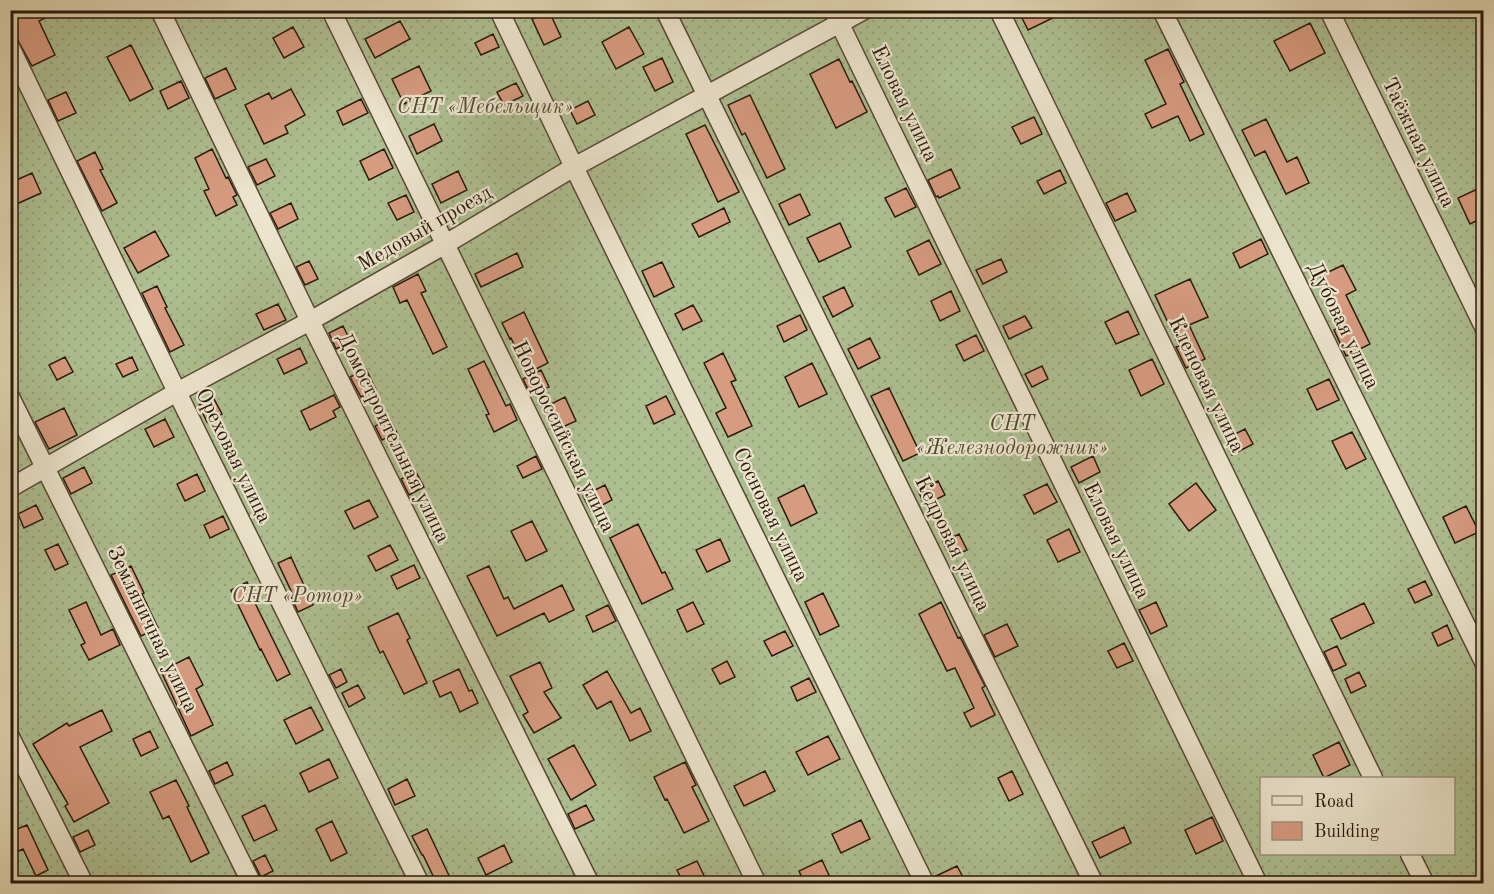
<svg xmlns="http://www.w3.org/2000/svg" width="1494" height="894" font-family="'Old Standard TT',serif">
<defs>
<pattern id="garden-dots" width="8" height="8" patternUnits="userSpaceOnUse" patternTransform="scale(1.5)"><rect width="8" height="8" fill="#adbe90"/><path d="M2 2h.1M6 6h.1" fill="none" stroke="#95a37b" stroke-width="1.8" stroke-linecap="round"/></pattern>
</defs>
<rect width="100%" height="100%" fill="#e1d5b2"/>
<filter id="stains"><feTurbulence type="fractalNoise" baseFrequency=".00333" numOctaves="4"/><feColorMatrix values="0 0 0 0 .2 0 0 0 0 .09 0 0 0 0 .02 0 0 0 .5 -.17"/></filter>
<radialGradient id="worn" r=".72"><stop offset=".6" stop-color="#630" stop-opacity="0"/><stop offset="1" stop-color="#630" stop-opacity=".3"/></radialGradient>
<path fill="url(#garden-dots)" stroke="#6b6c4d" stroke-width="1.5" fill-rule="evenodd" d="M10,11h1473v872h-1472zM1262,778h192v76h-192z"/>
<path fill="#d79b80" stroke="#29190a" stroke-width="1.5" d="M10,10h50l-21,11 16,34 -23,11 -22,-40z
M1018,10h51l-41,20z
M549,11l12,26 -17,8 -12,-26z
M400,21l10,18 -35,19 -10,-19z
M1310,23l15,30 -35,18 -16,-30z
M293,27l11,20 -20,11 -11,-20z
M629,27l15,27 -28,15 -14,-27z
M493,34l6,13 -18,8 -6,-12z
M131,45l22,44 -23,12 -23,-44z
M1168,49l16,33 -4,2 24,50 -14,7 -12,-25 -26,12 -7,-14 21,-10 -21,-44z
M662,58l11,24 -18,9 -12,-24z
M839,59l11,23 2,-1 15,31 -31,16 -26,-54z
M419,66l12,25 -27,13 -12,-25z
M226,68l10,21 -21,10 -10,-21z
M181,81l8,17 -21,11 -8,-18z
M516,83l7,13 -19,9 -7,-13z
M291,89l14,26 -20,11 3,7 -24,11 -19,-39 24,-12 3,6z
M66,92l10,21 -18,8 -10,-21z
M750,95l35,74 -18,9 -22,-45 -3,2 -14,-30z
M361,99l7,14 -25,12 -6,-14z
M588,101l7,14 -18,9 -7,-14z
M1034,117l8,17 -21,10 -9,-17z
M1266,119l21,43 10,-5 12,26 -23,11 -21,-43 -10,5 -13,-26z
M434,124l8,17 -25,13 -8,-18z
M705,125l34,67 -21,10 -32,-68z
M212,149l14,29 2,-1 9,18 -4,2 4,8 -21,11 -12,-25 5,-2 -14,-31z
M384,149l9,19 -24,12 -9,-19z
M95,152l8,17 -3,1 17,33 -15,8 -25,-50z
M266,159l9,17 -18,9 -9,-18z
M951,169l9,19 -21,10 -1,-2 -2,1 -8,-17z
M1060,170l6,13 -22,11 -7,-13z
M458,171l9,19 -26,13 -9,-19z
M32,173l9,20 -31,14v-24z
M1484,186v31l-14,7 -12,-26z
M906,188l10,19 -21,10 -10,-19z
M1127,193l9,18 -21,10 -9,-18z
M800,194l10,21 -21,10 -10,-21z
M406,195l8,17 -17,8 -9,-17z
M291,203l7,16 -20,10 -8,-16z
M724,208l6,14 -31,15 -7,-13z
M840,223l11,24 -32,15 -12,-24z
M155,231l14,25 -31,17 -14,-25z
M1261,239l7,15 -28,14 -7,-15z
M929,240l12,24 -22,11 -12,-24z
M517,253l6,14 -42,20 -6,-13z
M1001,259l6,13 -24,12 -7,-14z
M309,261l9,18 -13,6 -9,-18z
M662,262l12,25 -20,10 -12,-26z
M1343,265l13,25 -10,5 24,49 -24,12 -12,-26 10,-5 -24,-49z
M418,274l8,17 -5,2 26,54 -14,7 -26,-54 -7,3 -7,-16z
M1190,279l18,38 -19,8 16,34 -19,9 -10,-21 3,-1 -24,-51z
M157,286l10,21 -2,1 19,37 -14,7 -28,-59z
M844,287l9,19 -20,11 -10,-20z
M951,291l9,20 -20,10 -9,-20z
M278,304l8,16 -22,10 -8,-16z
M693,305l9,16 -19,9 -8,-16z
M1128,311l11,23 -23,10 -11,-22z
M524,312l24,51 -20,10 -17,-35 -1,1 -8,-16z
M800,315l7,15 -23,12 -7,-16z
M1025,316l7,12 -23,11 -6,-13z
M343,326l8,16 -15,7 -7,-16z
M976,335l8,16 -20,10 -8,-16z
M870,338l10,20 -22,11 -10,-20z
M300,348l7,15 -23,11 -7,-15z
M723,353l13,27 -5,2 21,44 -24,11 -12,-24 10,-5 -22,-45z
M65,357l8,15 -16,8 -8,-15z
M132,357l6,13 -15,7 -7,-13z
M1152,359l12,25 -23,12 -12,-26z
M484,361l22,45 4,-2 7,16 -23,12 -8,-17 3,-1 -21,-45z
M812,363l15,31 -28,13 -14,-30z
M1042,366l6,13 -16,8 -7,-13z
M366,369l10,21 -15,7 -11,-20z
M541,370l8,17 -18,8 -8,-16z
M1329,379l10,21 -22,10 -10,-21z
M889,388l31,65 -17,8 -32,-65z
M334,395l6,12 -7,4 3,6 -26,13 -9,-19z
M666,396l9,18 -21,10 -8,-18z
M213,397l9,17 -15,8 -8,-17z
M565,397l11,24 -20,9 -11,-23z
M64,408l13,27 -28,14 -14,-27z
M165,419l9,18 -20,10 -9,-18z
M390,419l7,14 -15,7 -7,-14z
M1245,429l8,15 -21,11 -7,-16z
M1352,432l14,27 -20,10 -14,-28z
M536,456l6,13 -19,9 -6,-12z
M1093,456l7,16 -21,11 -8,-16z
M84,467l8,16 -21,11 -8,-16z
M416,472l8,15 -15,8 -8,-16z
M197,474l8,17 -20,10 -8,-17z
M938,481l7,14 -20,10 -7,-14z
M1196,483l20,27 -27,21 -20,-27z
M1047,484l10,18 -23,12 -10,-19z
M605,485l7,15 -21,11 -8,-15z
M804,485l13,28 -26,13 -13,-28z
M369,500l9,17 -24,12 -9,-18z
M36,505l7,14 -19,9 -6,-14z
M1466,506l13,26 -24,11 -12,-26z
M223,516l6,13 -19,9 -6,-13z
M532,521l15,30 -21,10 -15,-30z
M638,524l24,49 3,-1 8,17 -31,15 -32,-66z
M1069,529l11,23 -22,10 -11,-22z
M959,534l8,16 -16,8 -8,-16z
M720,539l10,22 -23,11 -11,-22z
M58,544l10,20 -13,6 -10,-20z
M390,545l8,15 -22,11 -8,-15z
M291,557l22,48 -15,7 -7,-16 2,-1 -15,-32z
M414,565l6,13 -23,11 -6,-13z
M131,566l13,27 -2,1 16,34 -17,8 -30,-61z
M489,566l15,33 4,-2 6,12 48,-24 12,25 -25,12 -5,-9 -47,23 -30,-60z
M1425,581l7,14 -17,8 -7,-14z
M247,582l9,18 -2,1 36,73 -13,7 -16,-32 -1,1 -29,-60z
M823,593l16,33 -19,9 -15,-33z
M86,602l15,33 12,-6 7,16 -31,15 -8,-15 4,-2 -16,-33z
M693,602l11,22 -17,8 -10,-22z
M941,602l17,36 2,-1 25,49 -3,2 13,27 -24,12 -7,-14 10,-5 -19,-40 -8,3 -28,-57z
M1156,602l11,24 -16,8 -12,-24z
M1364,603l10,20 -33,16 -10,-20z
M608,605l8,16 -23,11 -7,-16z
M398,613l12,25 -3,2 20,43 -23,11 -21,-43 -3,2 -12,-26z
M1007,624l11,22 -23,11 -11,-22z
M1447,625l6,14 -15,7 -6,-13z
M785,631l8,15 -21,10 -8,-15z
M1124,643l9,18 -16,7 -9,-17z
M1337,646l9,19 -13,6 -9,-19z
M189,657l14,28 -7,4 17,36 -22,11 -30,-65z
M727,661l8,16 -15,7 -8,-15z
M540,662l12,26 -8,4 17,26 -27,15 -11,-18 5,-3 -18,-36z
M341,669l6,13 -11,6 -7,-13z
M459,669l10,22 3,-1 6,13 -18,9 -9,-20 -11,5 -7,-16z
M607,671l24,42 9,-5 11,23 -21,10 -19,-40 -14,8 -14,-24z
M1359,672l7,14 -15,7 -6,-14z
M809,678l7,14 -19,9 -6,-14z
M358,685l7,13 -16,9 -7,-14z
M311,707l12,23 -27,14 -12,-24z
M102,710l10,21 -32,16 29,56 -35,19 -9,-16 3,-2 -35,-60 34,-21 2,3z
M150,731l8,17 -17,8 -8,-17z
M828,736l12,23 -32,16 -12,-23z
M1339,742l11,23 -26,13 -11,-23z
M574,745l22,40 -25,15 -23,-41z
M329,759l9,19 -29,14 -9,-19z
M227,762l6,13 -18,9 -6,-13z
M685,762l11,23 -4,2 17,34 -25,12 -17,-34 -2,1 -11,-23z
M765,771l10,20 -31,15 -10,-20z
M1012,771l11,23 -14,7 -11,-23z
M407,779l8,17 -20,9 -7,-16z
M176,780l13,26 -2,1 22,46 -18,9 -22,-46 -6,3 -13,-27z
M265,805l12,25 -23,11 -12,-25z
M586,805l8,15 -19,9 -7,-15z
M1212,817l11,24 -27,13 -11,-24z
M861,820l9,19 -29,14 -9,-19z
M332,821l15,32 -16,8 -15,-32z
M27,825l21,45 -12,6 -13,-27 -13,6v-23z
M1124,827l7,16 -31,15 -8,-16z
M427,829l26,55h-16l-14,-29h-1l-10,-19z
M88,830l7,15 -15,7 -7,-15z
M504,845l8,17 -26,13 -8,-17z
M265,855l8,16 -12,6 -8,-16z
M822,860l11,24h-28l-6,-13z
M697,861l11,23h-24l-7,-14z
M957,866l7,13 -10,5h-18l-2,-7z"/>
<g fill="none" stroke-linecap="round" stroke-linejoin="round">
<g stroke="#574834" stroke-width="21">
<path id="minor" d="M160,10l150,311 280,563
M331,10l426,874
M499,10l75,157 351,717
M665,10l429,874
M833,10l425,874
M999,10l374,768
M1162,10l322,652
M1329,10l155,317
M10,47l167,345 243,492
M10,397l242,487
M10,488l167,-96 133,-71 134,-76 130,-78 290,-157
M10,737l74,147
M1410,854l15,30"/>
</g>
<use href="#minor" stroke="#ece4cd" stroke-width="18"/>
</g>
<g text-anchor="middle" dominant-baseline="central" stroke-width="4.5" stroke-linejoin="round" paint-order="stroke">
<g font-size="21" fill="#29190a" stroke="#ece4cd">
<text transform="translate(904 104) rotate(64)">Еловая улица</text>
<text transform="translate(1418 143) rotate(64)">Таёжная улица</text>
<text transform="translate(425 229) rotate(-30)">Медовый проезд</text>
<text transform="translate(1343 326) rotate(64)">Дубовая улица</text>
<text transform="translate(1206 385) rotate(64)">Кленовая улица</text>
<text transform="translate(563 437) rotate(64)">Новороссийская улица</text>
<text transform="translate(393 438) rotate(64)">Домостроительная улица</text>
<text transform="translate(233 456) rotate(64)">Ореховая улица</text>
<text transform="translate(770 515) rotate(64)">Сосновая улица</text>
<text transform="translate(1116 541) rotate(64)">Еловая улица</text>
<text transform="translate(952 544) rotate(64)">Кедровая улица</text>
<text transform="translate(152 630) rotate(64)">Земляничная улица</text>
</g>
<g font-size="21" font-style="italic" fill="#514b32" stroke="#ece4cd">
<text x="485" y="107">СНТ «Мебельщик»</text>
<text x="1012" y="424">СНТ<tspan x="1012" dy="24">«Железнодорожник»</tspan></text>
<text x="297" y="596">СНТ «Ротор»</text>
</g>
</g>
<rect width="1494" height="894" fill="none" stroke="#e1d5b2" stroke-width="36"/>
<rect x="12" y="12" width="1470" height="870" fill="none" stroke="#29190a" stroke-width="3"/>
<rect x="18" y="18" width="1458" height="858" fill="none" stroke="#29190a" stroke-width="1.5"/>
<rect x="1260" y="777" width="195" height="78" fill="#ece4cd" stroke="#9e937f" stroke-width="1.5"/>
<rect x="1272" y="796" width="30" height="9" fill="#ece4cd" stroke="#9e937f" stroke-width="1.5"/>
<text x="1314" y="807" font-size="18" fill="#29190a">Road</text>
<rect x="1272" y="822" width="30" height="18" fill="#d79b80" stroke="#9e937f" stroke-width="1.5"/>
<text x="1314" y="837" font-size="18" fill="#29190a">Building</text>
<rect width="100%" height="100%" filter="url(#stains)"/>
<rect width="100%" height="100%" fill="url(#worn)"/>
</svg>
